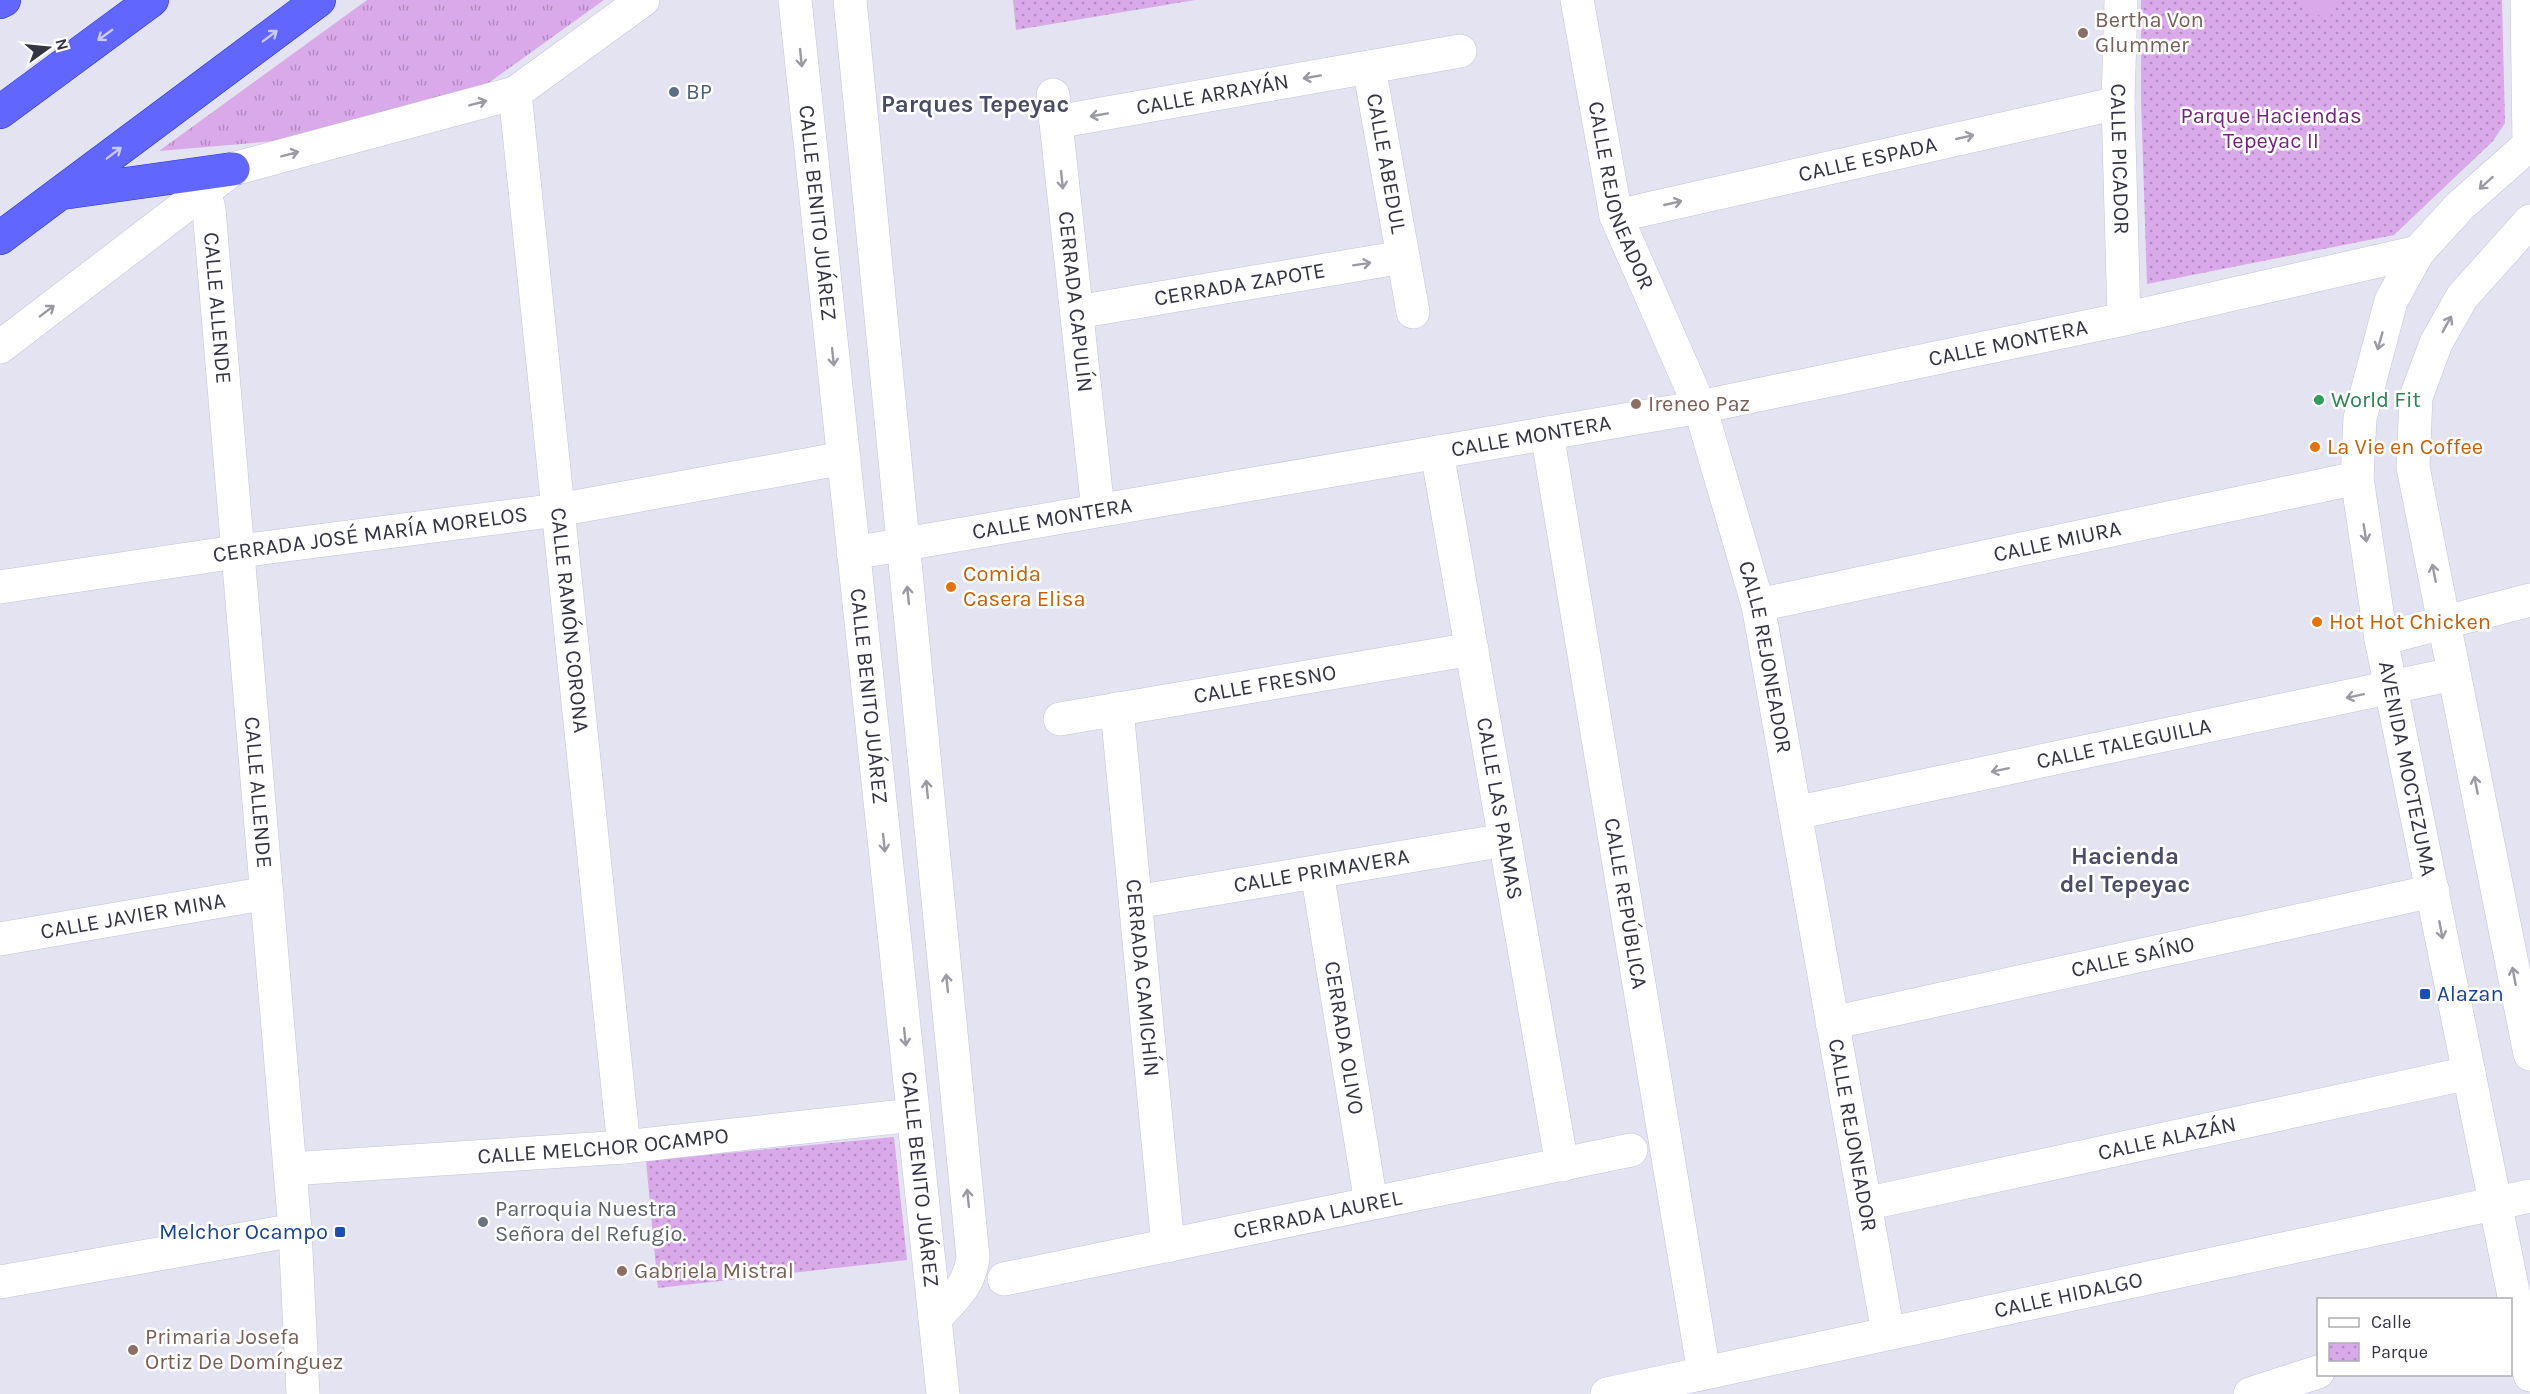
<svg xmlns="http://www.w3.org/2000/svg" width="2530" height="1394" font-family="Karla,sans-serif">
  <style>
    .grass { fill: url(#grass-tufts) }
    .park { fill: url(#park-dots) }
    .pitch { fill: #daa9e9 }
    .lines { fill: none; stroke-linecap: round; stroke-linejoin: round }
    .minor-casing { stroke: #c2c3dc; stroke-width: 34 }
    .highway-casing { stroke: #2a36e5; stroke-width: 34 }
    .minor { stroke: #fff; stroke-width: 33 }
    .highway { stroke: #6166ff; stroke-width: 33 }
    .oneway { stroke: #c8c9ff }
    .oneway2 { stroke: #999aa2 }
    .education-dot { fill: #8d6e63; stroke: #fff; stroke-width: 2 }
    .service-dot { fill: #5c6f8a; stroke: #fff; stroke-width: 2 }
    .leisure-dot { fill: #2e9e5b; stroke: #fff; stroke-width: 2 }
    .food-dot { fill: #e8710a; stroke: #fff; stroke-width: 2 }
    .transit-dot { fill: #1a4fb4; stroke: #fff; stroke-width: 2 }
    .worship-dot { fill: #6b7280; stroke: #fff; stroke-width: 2 }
    .labels { text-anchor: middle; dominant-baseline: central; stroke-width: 5; stroke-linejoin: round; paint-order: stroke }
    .education-label { font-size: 22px; fill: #785e54; stroke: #fff; text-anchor: start }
    .service-label { font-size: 22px; fill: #4e5e75; stroke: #fff; text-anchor: start }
    .street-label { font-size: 22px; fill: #333444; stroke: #fff }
    .park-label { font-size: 22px; fill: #722478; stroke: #fff }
    .leisure-label { font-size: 22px; fill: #27864d; stroke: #fff; text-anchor: start }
    .food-label { font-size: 22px; fill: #c56008; stroke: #fff; text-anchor: start }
    .transit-label { font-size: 22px; fill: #164399; stroke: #fff; text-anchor: start }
    .worship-label { font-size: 22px; fill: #5b616d; stroke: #fff; text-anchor: start }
    .neighbourhood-label { font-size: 24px; font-weight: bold; fill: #4a4d68; stroke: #fff }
  </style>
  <defs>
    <pattern id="grass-tufts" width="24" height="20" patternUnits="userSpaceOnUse" patternTransform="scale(1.5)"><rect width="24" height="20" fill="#daa9e9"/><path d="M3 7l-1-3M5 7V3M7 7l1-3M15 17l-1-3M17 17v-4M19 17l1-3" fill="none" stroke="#b18abe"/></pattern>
    <pattern id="park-dots" width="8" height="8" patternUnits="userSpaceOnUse" patternTransform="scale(1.5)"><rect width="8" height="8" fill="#daa9e9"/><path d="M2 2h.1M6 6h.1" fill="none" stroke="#b18abe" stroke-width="1.8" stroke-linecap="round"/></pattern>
  </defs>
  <rect width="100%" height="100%" fill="#e3e3f2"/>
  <!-- grass -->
  <path class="grass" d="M367,0h237l-117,84 -212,57 -116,10z"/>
  <!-- park -->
  <path class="park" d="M1013,0h182l-179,30z
    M2141,0h361l3,123 -12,18 -99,94 -247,49 -6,-184z
    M894,1137l13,123 -249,28 -12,-127z"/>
  <!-- pitch -->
  <path class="pitch" d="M2297,0h44l-14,21z"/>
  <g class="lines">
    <!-- minor casing -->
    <g class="minor-casing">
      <g id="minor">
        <path id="s1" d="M795,0l148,1394"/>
        <path d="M850,0l123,1257c-3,28 -19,41 -38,61"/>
        <path id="s2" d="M1577,0l39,216 84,191 58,198 130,728"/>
        <path id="s3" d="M2121,0l-3,103 6,216"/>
        <path d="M2527,0l2,145"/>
        <path id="s4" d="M1369,67l44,245"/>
        <path id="s5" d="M515,93l109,1054"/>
        <path id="s6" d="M1053,95l45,415"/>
        <path id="s7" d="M1056,122l404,-71"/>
        <path id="s8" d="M2530,144l-70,62 -42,46 -27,49 -31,117 -3,60 24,161 149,736"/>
        <path id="s9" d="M204,191l5,18 86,1021 8,164"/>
        <path id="s10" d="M1616,216l502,-113"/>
        <path d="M2530,221l-68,76 -26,46 -20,54 -3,70 117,587"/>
        <path id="s11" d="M1077,312l326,-55"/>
        <path d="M0,347l233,-178 282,-76 128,-93"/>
        <path id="s12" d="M1547,433l157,940"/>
        <path id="s13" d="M1437,452l125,713"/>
        <path id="s14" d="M853,553l847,-146 424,-88 294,-67"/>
        <path id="s15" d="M0,587l263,-39 295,-38 286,-52"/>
        <path id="s16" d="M1758,605l599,-127"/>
        <path d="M2381,639l149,-39"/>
        <path id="s17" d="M1117,709l51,537"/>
        <path id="s18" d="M1060,719l412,-70"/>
        <path id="s19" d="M1795,813l658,-139"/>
        <path id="s20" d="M1317,872l54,331"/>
        <path id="s21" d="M1136,902l369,-62"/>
        <path id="s22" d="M0,939l267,-46"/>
        <path id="s23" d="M1832,1023l601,-132"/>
        <path id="s24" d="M290,1169l334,-22 289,-32"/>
        <path id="s25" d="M1865,1204l604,-131"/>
        <path id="s26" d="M1004,1279l627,-129"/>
        <path d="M0,1282l295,-52"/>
        <path id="s27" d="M1607,1394l923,-198"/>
        <path d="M2250,1394l68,-22"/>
      </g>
    </g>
    <!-- highway casing -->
    <g class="highway-casing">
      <path id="highway" d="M0,2l4,-2
        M0,112l152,-112
        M62,193l171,-24
        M0,238l319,-238"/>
    </g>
    <!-- minor -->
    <use href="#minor" class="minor"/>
    <!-- highway -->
    <use href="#highway" class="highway"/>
  </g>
  <!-- one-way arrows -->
  <defs><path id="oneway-shaft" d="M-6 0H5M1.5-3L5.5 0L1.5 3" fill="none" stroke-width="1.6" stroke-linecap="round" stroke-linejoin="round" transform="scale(1.5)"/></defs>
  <g class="oneway">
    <use href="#oneway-shaft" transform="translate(105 35) rotate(144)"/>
    <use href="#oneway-shaft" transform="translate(270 36) rotate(-37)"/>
    <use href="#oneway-shaft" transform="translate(114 153) rotate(-37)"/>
  </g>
  <g class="oneway2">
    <use href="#oneway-shaft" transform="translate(801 58) rotate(84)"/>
    <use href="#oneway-shaft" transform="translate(1312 77) rotate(170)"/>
    <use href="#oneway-shaft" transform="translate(478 103) rotate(-15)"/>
    <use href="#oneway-shaft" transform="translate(1099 115) rotate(170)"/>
    <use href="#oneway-shaft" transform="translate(1965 137) rotate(-13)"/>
    <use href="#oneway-shaft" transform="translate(290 154) rotate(-15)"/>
    <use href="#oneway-shaft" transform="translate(1062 180) rotate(84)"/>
    <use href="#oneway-shaft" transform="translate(2486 183) rotate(138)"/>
    <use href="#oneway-shaft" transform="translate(1673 203) rotate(-13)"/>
    <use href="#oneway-shaft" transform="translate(1362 264) rotate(-9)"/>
    <use href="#oneway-shaft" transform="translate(47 311) rotate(-37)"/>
    <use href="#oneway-shaft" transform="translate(2447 324) rotate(-61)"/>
    <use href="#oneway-shaft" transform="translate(2380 341) rotate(106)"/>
    <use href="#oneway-shaft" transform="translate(833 357) rotate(84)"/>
    <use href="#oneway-shaft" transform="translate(2365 533) rotate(81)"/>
    <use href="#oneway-shaft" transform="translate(2434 573) rotate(-101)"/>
    <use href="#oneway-shaft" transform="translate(908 595) rotate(-96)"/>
    <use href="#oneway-shaft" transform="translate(2355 696) rotate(168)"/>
    <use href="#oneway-shaft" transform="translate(2000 770) rotate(168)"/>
    <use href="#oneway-shaft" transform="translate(2476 785) rotate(-101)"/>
    <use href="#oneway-shaft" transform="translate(927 789) rotate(-96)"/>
    <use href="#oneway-shaft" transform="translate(884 843) rotate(84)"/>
    <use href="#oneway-shaft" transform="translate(2441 930) rotate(79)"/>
    <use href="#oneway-shaft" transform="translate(2514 976) rotate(-101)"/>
    <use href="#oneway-shaft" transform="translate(947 983) rotate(-96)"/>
    <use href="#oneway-shaft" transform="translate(905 1037) rotate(84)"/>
    <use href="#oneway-shaft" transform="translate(968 1198) rotate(-96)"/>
  </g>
  <!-- markers -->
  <g class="education-dot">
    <circle cx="2083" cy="33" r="6"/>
    <circle cx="1636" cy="404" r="6"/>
    <circle cx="622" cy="1271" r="6"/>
    <circle cx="133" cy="1350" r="6"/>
  </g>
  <circle class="service-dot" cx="674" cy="92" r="6"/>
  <circle class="leisure-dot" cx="2319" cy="400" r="6"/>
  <g class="food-dot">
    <circle cx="2315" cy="447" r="6"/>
    <circle cx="951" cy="587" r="6"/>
    <circle cx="2317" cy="622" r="6"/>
  </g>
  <g class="transit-dot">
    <rect x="2419" y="988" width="12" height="12" rx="3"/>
    <rect x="334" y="1226" width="12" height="12" rx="3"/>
  </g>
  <circle class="worship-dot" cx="483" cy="1222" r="6"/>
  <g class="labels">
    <!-- education labels -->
    <g class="education-label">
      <text x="2095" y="20">Bertha Von<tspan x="2095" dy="25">Glummer</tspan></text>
      <text x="1648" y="404">Ireneo Paz</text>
      <text x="634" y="1271">Gabriela Mistral</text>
      <text x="145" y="1337">Primaria Josefa<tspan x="145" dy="25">Ortiz De Domínguez</tspan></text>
    </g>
    <!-- service labels -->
    <g class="service-label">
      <text x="686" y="92">BP</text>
    </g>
    <!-- street labels -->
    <g class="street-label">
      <text stroke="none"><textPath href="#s7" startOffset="159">CALLE ARRAYÁN</textPath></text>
      <text stroke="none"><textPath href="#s10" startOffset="258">CALLE ESPADA</textPath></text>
      <text stroke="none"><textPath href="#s3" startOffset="159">CALLE PICADOR</textPath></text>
      <text stroke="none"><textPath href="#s4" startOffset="98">CALLE ABEDUL</textPath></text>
      <text stroke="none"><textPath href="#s2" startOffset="201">CALLE REJONEADOR</textPath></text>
      <text stroke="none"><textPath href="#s1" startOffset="214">CALLE BENITO JUÁREZ</textPath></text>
      <text stroke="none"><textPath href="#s11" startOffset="165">CERRADA ZAPOTE</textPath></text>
      <text stroke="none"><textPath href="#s6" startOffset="208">CERRADA CAPULÍN</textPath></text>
      <text stroke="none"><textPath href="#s9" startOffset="118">CALLE ALLENDE</textPath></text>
      <text stroke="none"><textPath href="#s14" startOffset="1174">CALLE MONTERA</textPath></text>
      <text stroke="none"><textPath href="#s14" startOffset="688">CALLE MONTERA</textPath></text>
      <text stroke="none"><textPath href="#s14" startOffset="202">CALLE MONTERA</textPath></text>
      <text stroke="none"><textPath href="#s15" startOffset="374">CERRADA JOSÉ MARÍA MORELOS</textPath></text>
      <text stroke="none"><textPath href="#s16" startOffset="306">CALLE MIURA</textPath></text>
      <text stroke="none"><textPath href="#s5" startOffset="530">CALLE RAMÓN CORONA</textPath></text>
      <text stroke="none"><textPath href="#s2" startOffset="687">CALLE REJONEADOR</textPath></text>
      <text stroke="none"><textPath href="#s18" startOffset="208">CALLE FRESNO</textPath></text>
      <text stroke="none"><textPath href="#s1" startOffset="700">CALLE BENITO JUÁREZ</textPath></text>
      <text stroke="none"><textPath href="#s19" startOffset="336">CALLE TALEGUILLA</textPath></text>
      <text stroke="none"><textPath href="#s8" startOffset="688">AVENIDA MOCTEZUMA</textPath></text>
      <text stroke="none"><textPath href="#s9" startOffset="604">CALLE ALLENDE</textPath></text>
      <text stroke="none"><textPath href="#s13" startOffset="362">CALLE LAS PALMAS</textPath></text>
      <text stroke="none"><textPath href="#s21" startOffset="188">CALLE PRIMAVERA</textPath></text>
      <text stroke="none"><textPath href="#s12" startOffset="477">CALLE REPÚBLICA</textPath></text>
      <text stroke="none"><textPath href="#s22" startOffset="135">CALLE JAVIER MINA</textPath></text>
      <text stroke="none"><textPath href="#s23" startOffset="308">CALLE SAÍNO</textPath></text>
      <text stroke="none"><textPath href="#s17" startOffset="270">CERRADA CAMICHÍN</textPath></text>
      <text stroke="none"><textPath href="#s20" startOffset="168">CERRADA OLIVO</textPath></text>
      <text stroke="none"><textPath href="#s2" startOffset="1173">CALLE REJONEADOR</textPath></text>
      <text stroke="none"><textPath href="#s25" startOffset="309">CALLE ALAZÁN</textPath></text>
      <text stroke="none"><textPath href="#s24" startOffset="314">CALLE MELCHOR OCAMPO</textPath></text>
      <text stroke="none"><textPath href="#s1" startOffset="1186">CALLE BENITO JUÁREZ</textPath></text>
      <text stroke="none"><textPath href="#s26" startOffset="320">CERRADA LAUREL</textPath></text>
      <text stroke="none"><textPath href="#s27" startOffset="472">CALLE HIDALGO</textPath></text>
    </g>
    <!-- park labels -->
    <g class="park-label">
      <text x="2271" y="116">Parque Haciendas<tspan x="2271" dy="25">Tepeyac II</tspan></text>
    </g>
    <!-- leisure labels -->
    <g class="leisure-label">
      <text x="2331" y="400">World Fit</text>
    </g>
    <!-- food labels -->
    <g class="food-label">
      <text x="2327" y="447">La Vie en Coffee</text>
      <text x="963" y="574">Comida<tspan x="963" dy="25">Casera Elisa</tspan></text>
      <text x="2329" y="622">Hot Hot Chicken</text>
    </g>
    <!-- transit labels -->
    <g class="transit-label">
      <text x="2437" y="994">Alazan</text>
      <text x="328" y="1232" text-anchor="end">Melchor Ocampo</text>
    </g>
    <!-- worship labels -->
    <g class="worship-label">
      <text x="495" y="1209">Parroquia Nuestra<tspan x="495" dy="25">Señora del Refugio.</tspan></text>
    </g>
    <!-- neighbourhood labels -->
    <g class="neighbourhood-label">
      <text x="975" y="104">Parques Tepeyac</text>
      <text x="2125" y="856">Hacienda<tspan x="2125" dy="28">del Tepeyac</tspan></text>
    </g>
  </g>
  <!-- legend -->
  <rect x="2317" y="1298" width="195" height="78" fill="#ffffff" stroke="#adaeb4" stroke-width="1.5"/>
  <rect x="2329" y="1318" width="30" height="9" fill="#ffffff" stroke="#adaeb4" stroke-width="1.5"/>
  <text x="2371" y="1328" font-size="18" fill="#333444">Calle</text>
  <rect x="2329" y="1343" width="30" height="18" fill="url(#park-dots)" stroke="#adaeb4" stroke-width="1.5"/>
  <text x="2371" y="1358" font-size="18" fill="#333444">Parque</text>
  <!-- north arrow -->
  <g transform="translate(48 48) rotate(75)" stroke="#ffffff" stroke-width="4.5" paint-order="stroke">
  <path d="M0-4.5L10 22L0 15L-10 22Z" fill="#333444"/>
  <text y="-9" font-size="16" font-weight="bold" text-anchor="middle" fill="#333444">N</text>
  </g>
</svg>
